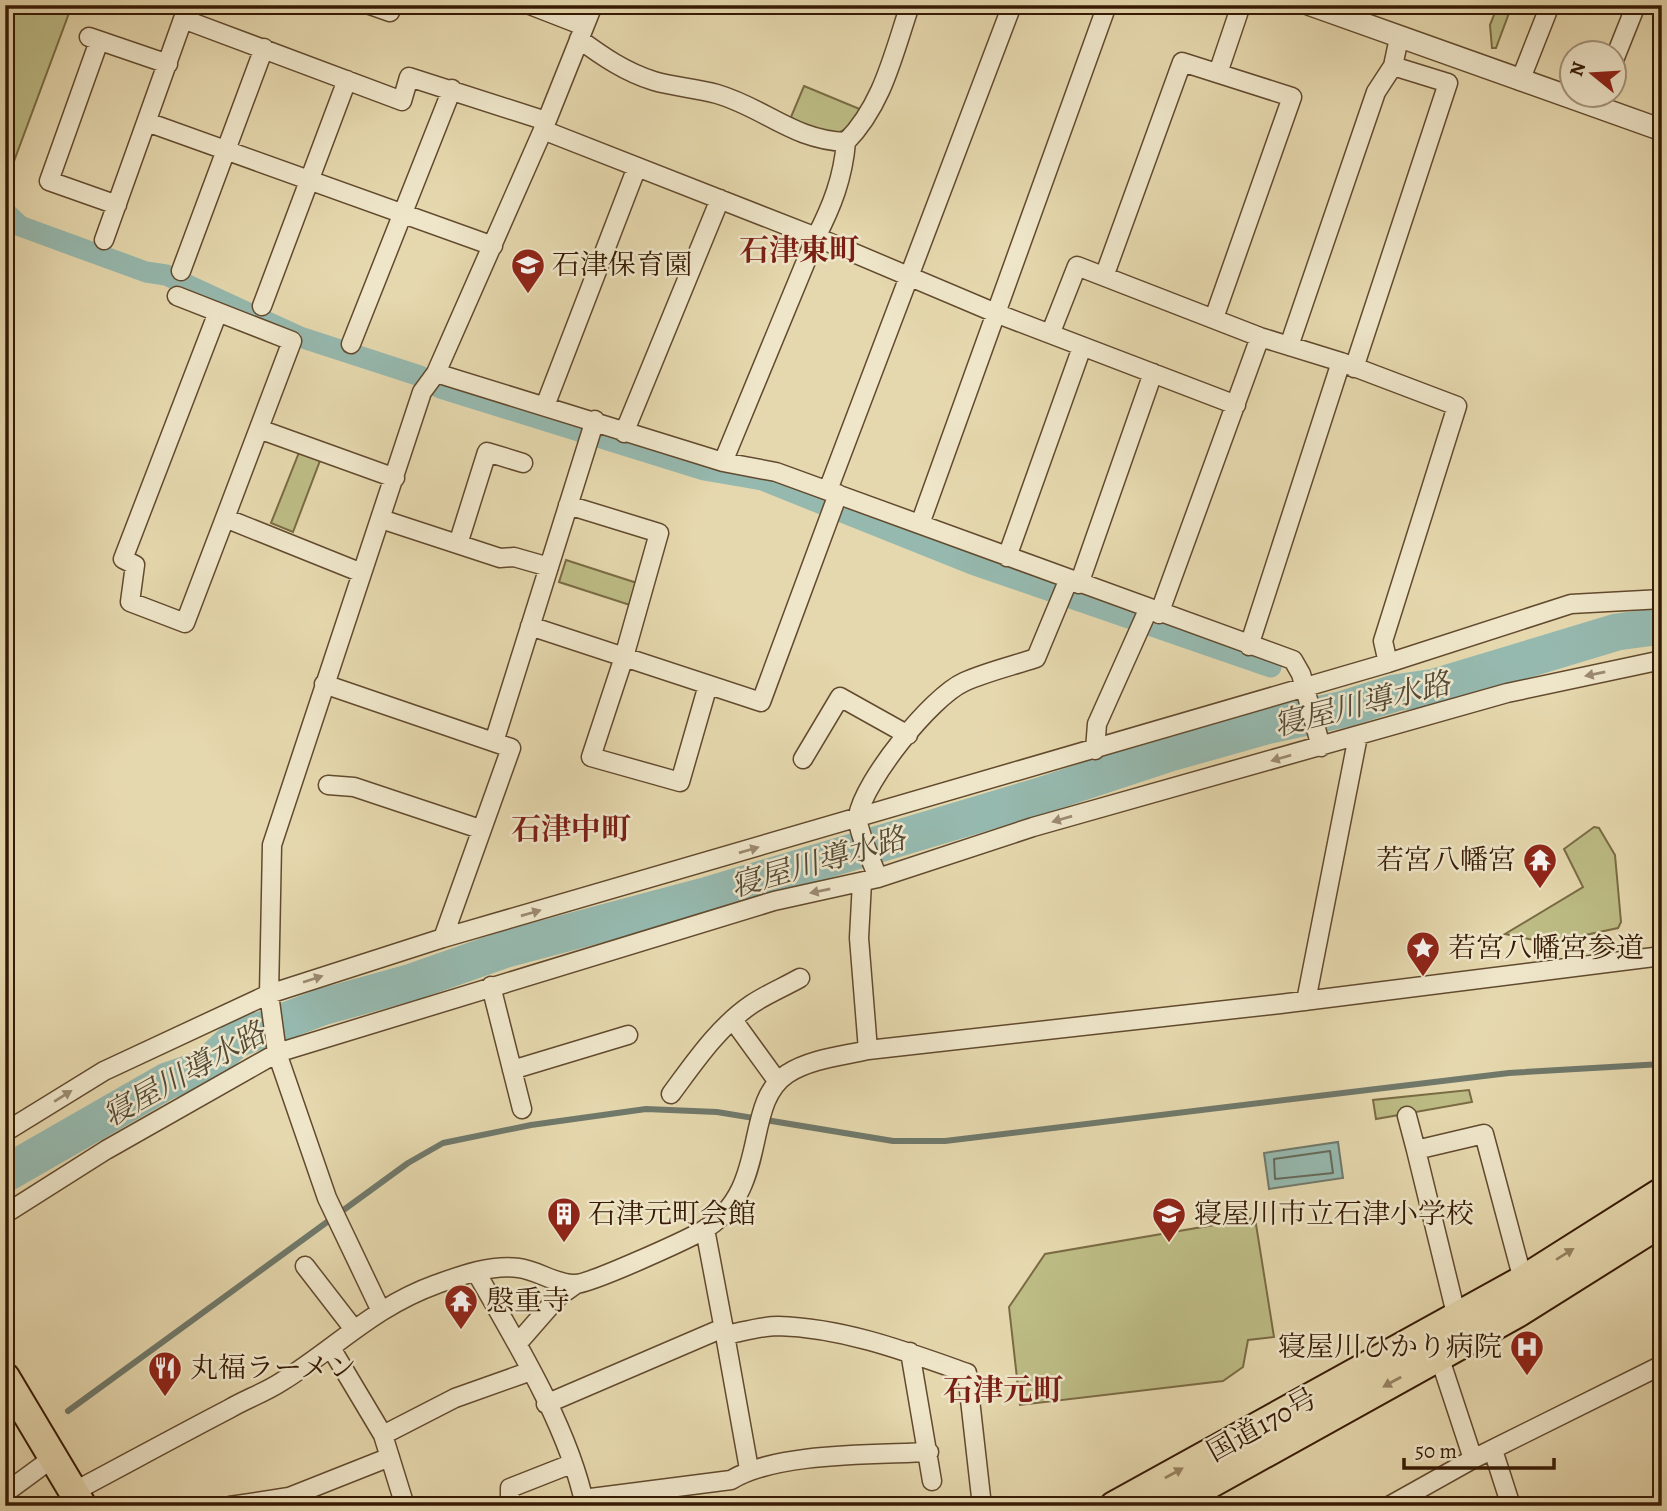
<svg xmlns="http://www.w3.org/2000/svg" width="1667" height="1511" font-family="Alegreya,'Noto Serif JP',serif">
  <style>
    .green { fill: #bdbc85; stroke: #7a6b44; stroke-width: 2 }
    .water { fill: #96b9af; stroke: #70796b; stroke-width: 2 }
    .lines { fill: none; stroke-linecap: round; stroke-linejoin: round }
    .shore { stroke: #666a5a; stroke-width: 2 }
    .stream { stroke: #70796b; stroke-width: 6 }
    .canal { stroke: #96b9af; stroke-width: 21 }
    .river { stroke: #96b9af; stroke-width: 37 }
    .minor-casing { stroke: #624a2e; stroke-width: 21 }
    .tertiary-casing { stroke: #624a2e; stroke-width: 24 }
    .trunk-casing { stroke: #361a04; stroke-width: 32 }
    .minor { stroke: #efe6ca; stroke-width: 18 }
    .tertiary { stroke: #efe6ca; stroke-width: 21 }
    .trunk { stroke: #e6d8ae; stroke-width: 28 }
    .oneway { fill: #9c8a71 }
    .oneway2 { fill: #978262 }
    .labels { text-anchor: middle; dominant-baseline: central; stroke-width: 5; stroke-linejoin: round; paint-order: stroke }
    .poi-label { font-size: 28px; fill: #361a04; stroke: #efe6ca; text-anchor: start }
    .street-label { font-size: 28px; fill: #361a04; stroke: #efe6ca }
    .neighbourhood-label { font-size: 30px; font-weight: bold; fill: #7a1f14; stroke: #efe6ca }
    .water-label { font-size: 30px; font-style: italic; fill: #534a37; stroke: #efe6ca }
  </style>
  <rect width="100%" height="100%" fill="#e6d8ae"/>
  <filter id="stains"><feTurbulence type="fractalNoise" baseFrequency=".00286" numOctaves="4"/><feColorMatrix values="0 0 0 0 .2 0 0 0 0 .09 0 0 0 0 .02 0 0 0 .5 -.17"/></filter>
  <radialGradient id="worn" r=".72"><stop offset=".6" stop-color="#630" stop-opacity="0"/><stop offset="1" stop-color="#630" stop-opacity=".3"/></radialGradient>
  <!-- green -->
  <path class="green" d="M5,5h67l-65,175h-2z
    M1498,5h14l-16,43h-4l-2,-23z
    M804,86l58,24c-23,35 -40,28 -71,7z
    M300,450l21,8 -28,74 -22,-9z
    M566,560l74,24 -7,22 -74,-24z
    M1594,827l5,1 16,27 6,67 -3,6 -70,15 -43,-9 78,-47 -19,-38z
    M1469,1090l3,12 -96,17 -3,-19z
    M1255,1218l19,119 -26,3 -5,27 -20,14 -203,24 -11,-98 36,-53z"/>
  <!-- water -->
  <path class="water" d="M1338,1142l5,36 -74,11 -5,-36z"/>
  <g class="lines">
    <!-- shore -->
    <path class="shore" d="M1330,1151l3,22 -58,6 -1,-20z"/>
    <!-- stream -->
    <path class="stream" d="M68,1411l340,-248 35,-20 88,-18 115,-16 71,3 176,29h52l564,-68 153,-9"/>
    <!-- canal -->
    <path class="canal" d="M5,212l15,14 126,46 20,3 134,62 120,39 20,12 264,82 58,10 210,84 299,103"/>
    <!-- river -->
    <path class="river" d="M5,1174l162,-93 38,-13 30,-28 87,-33 90,-25 94,-33 199,-53 335,-100 130,-43 96,-27 78,-17 51,-16 40,-6 182,-55 45,-6"/>
    <!-- minor casing -->
    <g class="minor-casing">
      <path id="minor" d="M370,5l20,7
        M530,5l54,21
        M89,37l79,27
        M579,39c23,17 46,33 75,42 20,6 42,7 63,13 48,14 76,46 129,48
        M99,41l-50,140 68,24
        M1614,60l22,-55
        M1218,73l23,-68
        M1520,81l30,-76
        M147,122l346,124
        M543,130l273,107 182,77 238,91
        M104,240l79,-221 219,82 7,-24 137,44
        M181,271l83,-223
        M1105,274l77,-212 110,35 -78,221
        M177,296l115,45 -67,177 137,55
        M262,306l85,-226
        M218,312l-95,247 12,6 -5,37 55,21 40,-105
        M1051,332l26,-66 183,71 81,25 116,44 -74,235 5,22
        M351,344l101,-255
        M1289,346l87,-254 17,-26 6,-28
        M1354,368l94,-285 -55,-17
        M436,373l287,89 53,10 517,188 8,14 20,73
        M545,406l92,-239
        M259,429l136,49
        M624,433l96,-234
        M723,462l93,-225c16,-31 27,-59 30,-95 37,-38 47,-87 64,-137
        M828,490l184,-485
        M568,505l91,28 -35,124 -33,100 89,25 28,-97
        M381,519l119,39 14,-1 35,10
        M920,524l187,-519
        M458,544l29,-92 36,11
        M1007,557l75,-210
        M1079,584l74,-211
        M1159,614l101,-277
        M530,626l231,76 77,-208
        M1249,646l92,-284
        M324,684l187,64 -68,190
        M494,742l101,-322
        M1095,750l2,-26 51,-114
        M803,759l37,-62 68,38
        M328,785l26,2 126,42
        M878,878c-5,-14 -22,-50 -20,-62 6,-35 73,-119 106,-134 22,-10 48,-16 72,-24l32,-77
        M491,986l31,123
        M1306,1001l52,-265
        M733,1020l45,62
        M868,1050l412,-46 382,-48
        M512,1070l116,-35
        M671,1094c23,-31 47,-67 81,-90 15,-10 32,-17 48,-26
        M1407,1116l9,34
        M5,1132l99,-61 165,-77 174,-56 945,-275 183,-59 91,-5
        M5,1214l101,-64 171,-97 497,-152 104,-23 155,-51 474,-134 155,-33
        M705,1229l20,106c17,-3 36,-9 53,-9 66,2 127,25 189,47l15,133
        M305,1266l48,62
        M476,1272c39,68 93,156 109,234
        M380,1309l-53,-111 -50,-145 -8,-59 3,-149 150,-453 14,-19 107,-243 50,-125
        M1457,1318l-41,-168 68,-16 39,146
        M725,1335l24,134
        M517,1344l41,-47 17,-12
        M331,1348l52,87 22,71
        M910,1352l22,129
        M1439,1356l34,103
        M546,1404l177,-76
        M383,1435l72,-37 76,-27
        M1493,1450l18,56
        M75,1491c51,-27 102,-55 154,-82 17,-10 35,-16 52,-27 55,-34 92,-75 156,-98 25,-9 55,-20 82,-16 18,2 38,17 56,16 15,0 109,-43 127,-53 70,-41 39,-126 85,-157 23,-15 55,-18 81,-24l-9,-112 3,-56
        M5,1493l49,-36
        M583,1499l148,-19c46,-28 144,-25 198,-28
        M230,1506l59,-9 101,-40
        M510,1506v-18l61,-24
        M1389,1506l84,-47 189,-94"/>
    </g>
    <!-- tertiary casing -->
    <g class="tertiary-casing">
      <path id="tertiary" d="M1311,5l351,125"/>
    </g>
    <!-- trunk casing -->
    <g class="trunk-casing">
      <path id="trunk" d="M5,1377l77,129
        M1114,1506l409,-226 139,-88
        M1170,1506l349,-194 143,-90"/>
    </g>
    <!-- minor -->
    <use href="#minor" class="minor"/>
    <!-- tertiary -->
    <use href="#tertiary" class="tertiary"/>
    <!-- trunk -->
    <use href="#trunk" class="trunk"/>
  </g>
  <!-- one-way arrows -->
  <defs><path id="oneway-solid" d="M-6-.8H1V-3.2L6.5 0L1 3.2V.8H-6Z" transform="scale(1.75)"/></defs>
  <g class="oneway">
    <use href="#oneway-solid" transform="translate(1595 674) rotate(168)"/>
    <use href="#oneway-solid" transform="translate(1281 758) rotate(164)"/>
    <use href="#oneway-solid" transform="translate(1062 819) rotate(164)"/>
    <use href="#oneway-solid" transform="translate(749 850) rotate(-16)"/>
    <use href="#oneway-solid" transform="translate(820 891) rotate(168)"/>
    <use href="#oneway-solid" transform="translate(531 913) rotate(-16)"/>
    <use href="#oneway-solid" transform="translate(313 979) rotate(-18)"/>
    <use href="#oneway-solid" transform="translate(63 1096) rotate(-32)"/>
  </g>
  <g class="oneway2">
    <use href="#oneway-solid" transform="translate(1565 1254) rotate(-32)"/>
    <use href="#oneway-solid" transform="translate(1392 1382) rotate(151)"/>
    <use href="#oneway-solid" transform="translate(1174 1473) rotate(-29)"/>
  </g>
  <!-- icons -->
  <defs>
    <g id="school-pin" transform="scale(1.75)"><path d="M0 17L-7.5 6A9.5 9.5 0 1 1 7.5 6Z" fill="#8f2418" stroke="#efe6ca"/><path d="M0-5L7-2L0 1L-7-2ZM-4 1L0 2.5L4 1V4Q0 6-4 4Z" fill="#fff"/></g>
    <g id="temple-pin" transform="scale(1.75)"><path d="M0 17L-7.5 6A9.5 9.5 0 1 1 7.5 6Z" fill="#8f2418" stroke="#efe6ca"/><path d="M0-6L5-2H3V0L6.5 2.5H4V6H1.5V3h-3V6H-4V2.5H-6.5L-3 0V-2H-5Z" fill="#fff"/></g>
    <g id="sight-pin" transform="scale(1.75)"><path d="M0 17L-7.5 6A9.5 9.5 0 1 1 7.5 6Z" fill="#8f2418" stroke="#efe6ca"/><path d="M0-6L1.8-2.2L6-1.7L2.9 1.2L3.7 5.4L0 3.3L-3.7 5.4L-2.9 1.2L-6-1.7L-1.8-2.2Z" fill="#fff"/></g>
    <g id="building-pin" transform="scale(1.75)"><path d="M0 17L-7.5 6A9.5 9.5 0 1 1 7.5 6Z" fill="#8f2418" stroke="#efe6ca"/><path d="M-4-6H4V6H1V3H-1V6H-4ZM-2.5-4.3h1.7v1.8h-1.7ZM.8-4.3h1.7v1.8H.8ZM-2.5-1h1.7V.8h-1.7ZM.8-1h1.7V.8H.8Z" fill="#fff"/></g>
    <g id="hospital-pin" transform="scale(1.75)"><path d="M0 17L-7.5 6A9.5 9.5 0 1 1 7.5 6Z" fill="#8f2418" stroke="#efe6ca"/><path d="M-5-5h3v3.5h4V-5h3V5h-3V1.5h-4V5h-3Z" fill="#fff"/></g>
    <g id="restaurant-pin" transform="scale(1.75)"><path d="M0 17L-7.5 6A9.5 9.5 0 1 1 7.5 6Z" fill="#8f2418" stroke="#efe6ca"/><path d="M-5-6h1v4h1v-4h1v4h1v-4h1v5L-1.5 .5V6h-2V.5L-5-1ZM5-6V6H3V1.5H1.5Q1.5-4 5-6Z" fill="#fff"/></g>
  </defs>
  <g fill-rule="evenodd">
    <use href="#school-pin" x="528" y="265"/>
    <use href="#temple-pin" x="1540" y="860"/>
    <use href="#sight-pin" x="1423" y="948"/>
    <use href="#building-pin" x="564" y="1214"/>
    <use href="#school-pin" x="1169" y="1214"/>
    <use href="#temple-pin" x="461" y="1301"/>
    <use href="#hospital-pin" x="1527" y="1347"/>
    <use href="#restaurant-pin" x="165" y="1368"/>
  </g>
  <g class="labels">
    <!-- poi labels -->
    <g class="poi-label">
      <text x="552" y="265">石津保育園</text>
      <text x="1516" y="860" text-anchor="end">若宮八幡宮</text>
      <text x="1448" y="948">若宮八幡宮参道</text>
      <text x="588" y="1214">石津元町会館</text>
      <text x="1194" y="1214">寝屋川市立石津小学校</text>
      <text x="486" y="1301">慇重寺</text>
      <text x="1502" y="1347" text-anchor="end">寝屋川ひかり病院</text>
      <text x="190" y="1368">丸福ラーメン</text>
    </g>
    <!-- street labels -->
    <g class="street-label">
      <text transform="translate(1262 1425) rotate(-29)">国道170号</text>
    </g>
    <!-- neighbourhood labels -->
    <g class="neighbourhood-label">
      <text x="799" y="250">石津東町</text>
      <text x="571" y="829">石津中町</text>
      <text x="1003" y="1390">石津元町</text>
    </g>
    <!-- water labels -->
    <g class="water-label">
      <text transform="translate(1362 704) rotate(-14)">寝屋川導水路</text>
      <text transform="translate(818 862) rotate(-16)">寝屋川導水路</text>
      <text transform="translate(184 1074) rotate(-29)">寝屋川導水路</text>
    </g>
  </g>
  <!-- margin -->
  <rect width="1667" height="1511" fill="none" stroke="#e6d8ae" stroke-width="28"/>
  <rect x="7" y="7" width="1653" height="1497" fill="none" stroke="#361a04" stroke-width="3.5"/>
  <rect x="14" y="14" width="1639" height="1483" fill="none" stroke="#361a04" stroke-width="2"/>
  <!-- north arrow -->
  <g transform="translate(1593 74) rotate(288)"><circle r="33" fill="#efe6ca" stroke="#a5947b" stroke-width="2"/>
  <path d="M0-5L12 26L0 18L-12 26Z" fill="#8f2418"/>
  <text y="-10" font-size="19" font-weight="bold" text-anchor="middle" fill="#361a04">N</text>
  </g>
  <!-- scale -->
  <path d="M1404 1458v10h150v-10" fill="none" stroke="#361a04" stroke-width="3.5"/>
  <text x="1415" y="1458" font-size="21" fill="#361a04" stroke="#efe6ca" stroke-width="5" paint-order="stroke">50 m</text>
  <rect width="100%" height="100%" filter="url(#stains)"/>
  <rect width="100%" height="100%" fill="url(#worn)"/>
</svg>
